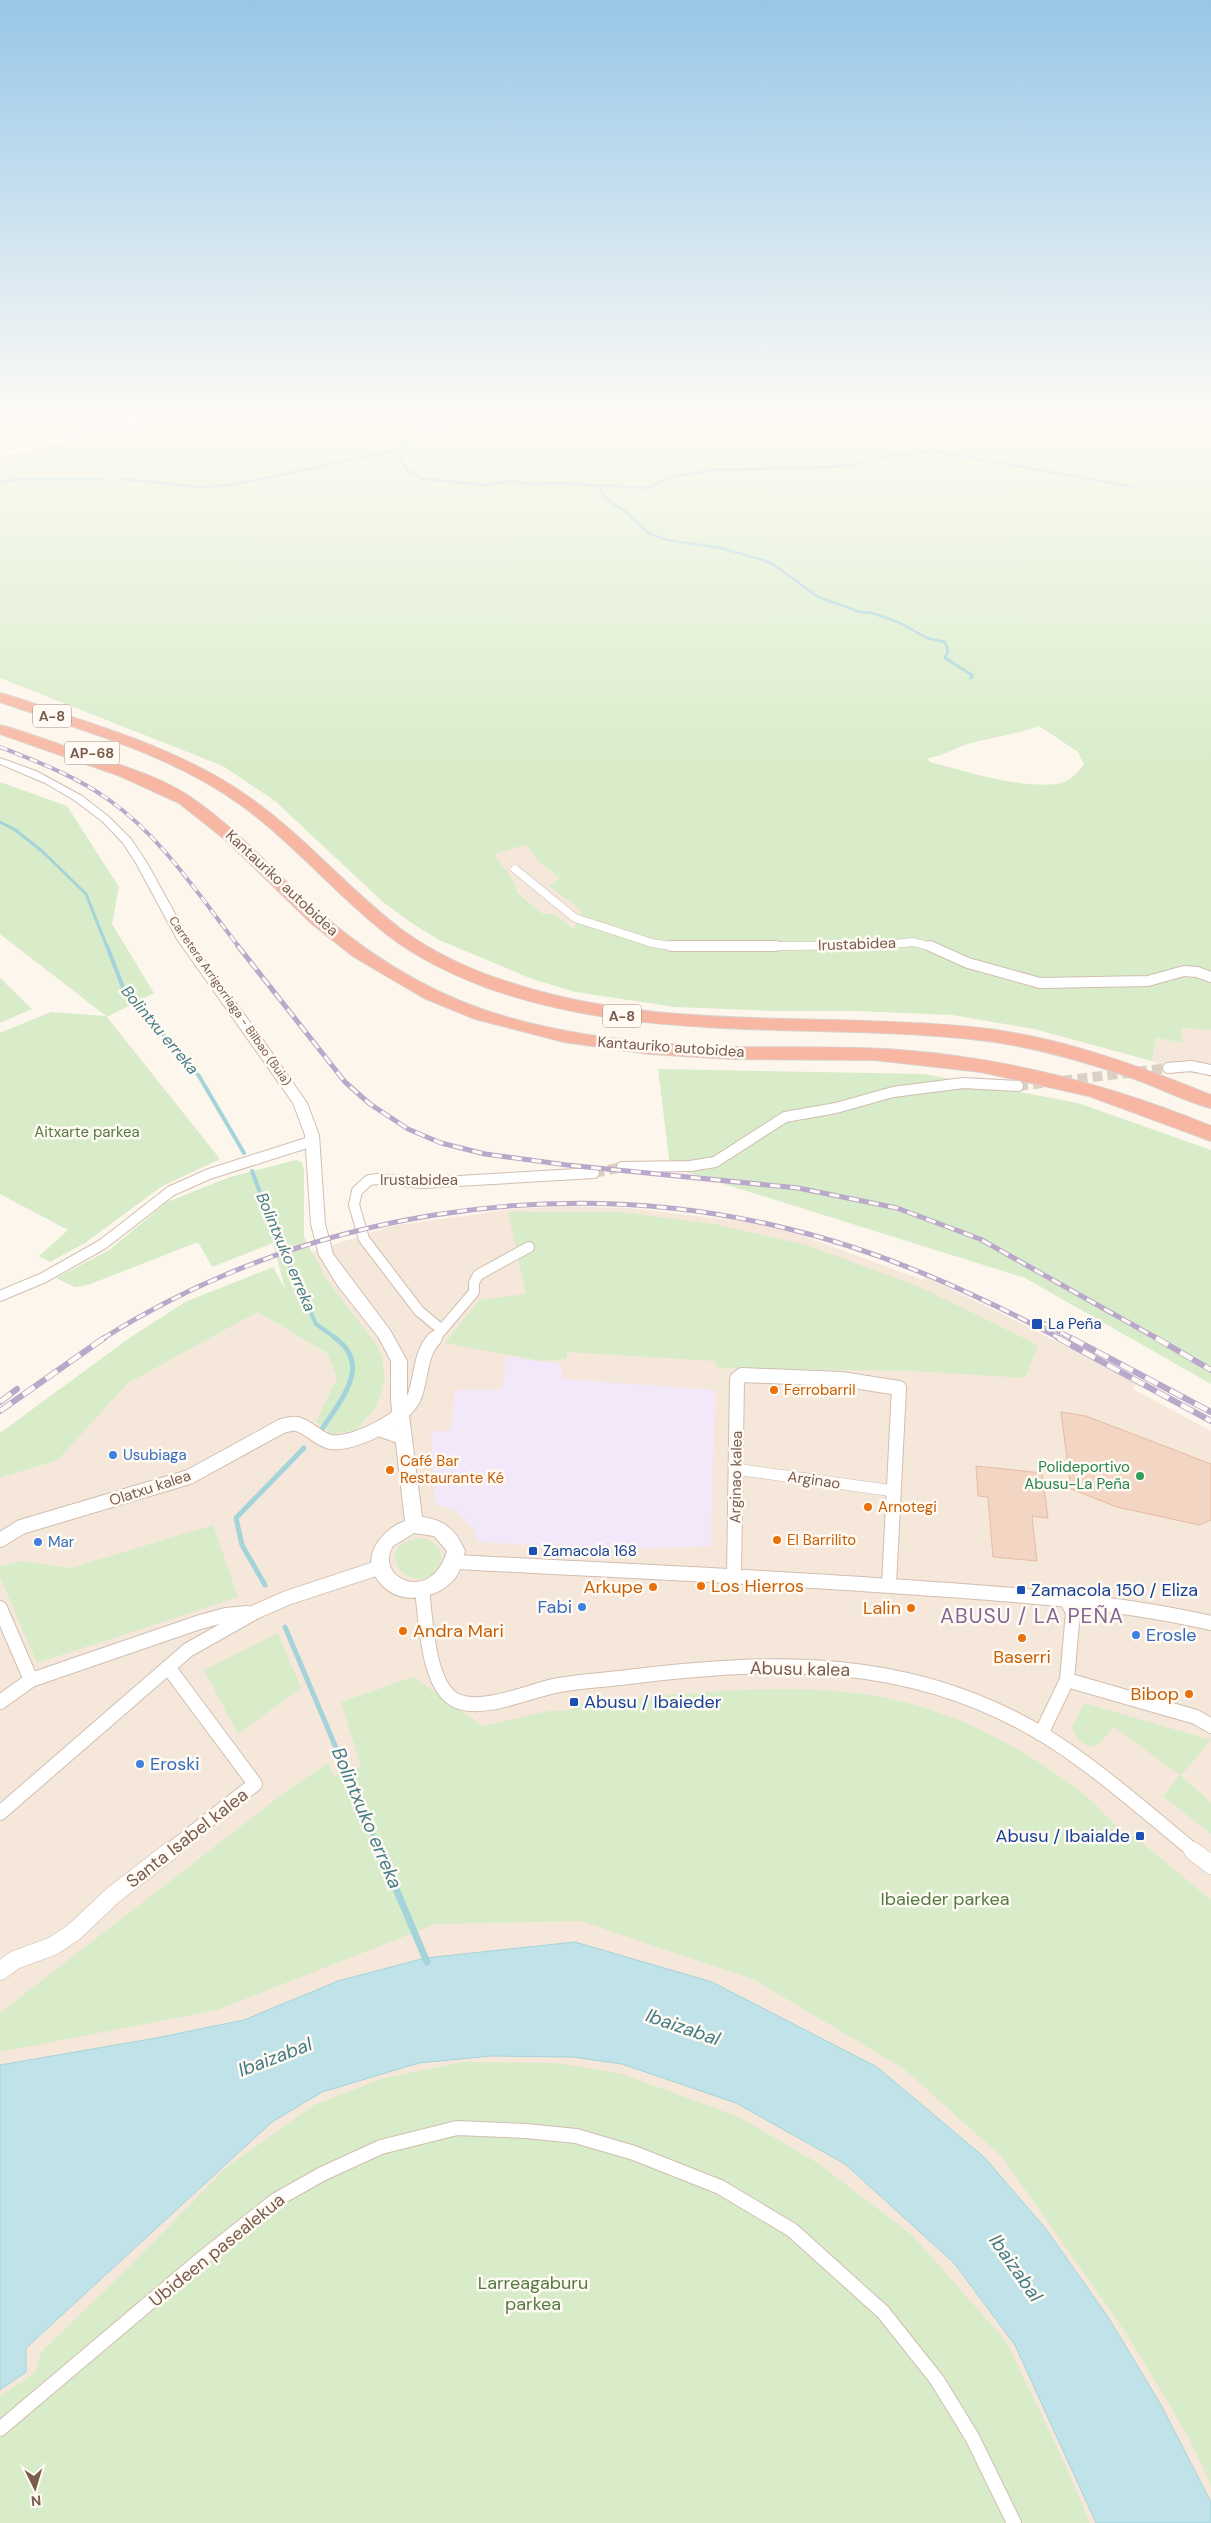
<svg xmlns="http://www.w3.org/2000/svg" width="1211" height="2523" font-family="'DM Sans',sans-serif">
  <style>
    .residential { fill: #f5e8da }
    .education { fill: #f3e8fa }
    .green { fill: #d8ecc9; fill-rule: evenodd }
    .water { fill: #bfe3e8; stroke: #a5d3da }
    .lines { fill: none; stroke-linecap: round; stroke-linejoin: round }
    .stream-far4 { stroke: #a5d3da; stroke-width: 2.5 }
    .stream-far3 { stroke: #a5d3da; stroke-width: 3 }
    .stream-far2 { stroke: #a5d3da; stroke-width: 4 }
    .stream-far1 { stroke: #a5d3da; stroke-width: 5 }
    .stream { stroke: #a5d3da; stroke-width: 7 }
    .building { fill: #f3d5c3; stroke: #e6bba3 }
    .minor-tunnel { stroke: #dcd0c4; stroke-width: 10; stroke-dasharray: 10 5; stroke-linecap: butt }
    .motorway-tunnel { stroke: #dcd0c4; stroke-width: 11; stroke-dasharray: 11 5.5; stroke-linecap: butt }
    .pedestrian-far1-casing { stroke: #d1beb0; stroke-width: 12 }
    .pedestrian-casing { stroke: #d1beb0; stroke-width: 16 }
    .minor-far4-casing { stroke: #d1beb0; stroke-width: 8 }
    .minor-far3-casing { stroke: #d1beb0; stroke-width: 9 }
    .minor-far2-casing { stroke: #d1beb0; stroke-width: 12 }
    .minor-far1-casing { stroke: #d1beb0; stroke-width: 16 }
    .minor-casing { stroke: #d1beb0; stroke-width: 19 }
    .tertiary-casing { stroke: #d1beb0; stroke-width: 2 }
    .motorway-casing { stroke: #dad1cd; stroke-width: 2 }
    .pedestrian-far1 { stroke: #fff; stroke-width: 11 }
    .pedestrian { stroke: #fff; stroke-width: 14 }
    .minor-far4 { stroke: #fff; stroke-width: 6 }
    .minor-far3 { stroke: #fff; stroke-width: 8 }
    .minor-far2 { stroke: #fff; stroke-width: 10 }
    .minor-far1 { stroke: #fff; stroke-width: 14 }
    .minor { stroke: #fff; stroke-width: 18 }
    .tertiary { fill: #fff; fill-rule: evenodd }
    .motorway { fill: #f7b7a3; fill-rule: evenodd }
    .rail-far2-casing { stroke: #b9a8c9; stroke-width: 4 }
    .rail-far1-casing { stroke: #b9a8c9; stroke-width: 5 }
    .rail-casing { stroke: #b9a8c9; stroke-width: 6 }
    .rail-far2 { stroke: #fffaf3; stroke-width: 2.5; stroke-dasharray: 8; stroke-linecap: butt }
    .rail-far1 { stroke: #fffaf3; stroke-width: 3; stroke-dasharray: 10; stroke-linecap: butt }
    .rail { stroke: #fffaf3; stroke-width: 4.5; stroke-dasharray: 14; stroke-linecap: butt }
    .transit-dot { fill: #1a4fb4; stroke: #fffaf3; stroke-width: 2 }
    .food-dot { fill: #e8710a; stroke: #fffaf3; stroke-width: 2 }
    .shop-dot { fill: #3f7fe0; stroke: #fffaf3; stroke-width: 2 }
    .leisure-dot { fill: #2e9e5b; stroke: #fffaf3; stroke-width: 2 }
    .labels { text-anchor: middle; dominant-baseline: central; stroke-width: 5; stroke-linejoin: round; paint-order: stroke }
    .far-street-label { font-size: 12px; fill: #7a5c4d; stroke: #fffaf3 }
    .shield { fill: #fffaf3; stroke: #a28b7f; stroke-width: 1 }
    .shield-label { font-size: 14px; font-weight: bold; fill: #7a5c4d }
    .street-label { font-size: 15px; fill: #7a5c4d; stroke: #fffaf3 }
    .park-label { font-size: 15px; fill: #537a41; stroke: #fffaf3 }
    .transit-label { font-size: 15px; fill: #164399; stroke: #fffaf3; text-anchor: start }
    .food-label { font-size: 15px; fill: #c56008; stroke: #fffaf3; text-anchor: start }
    .shop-label { font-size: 15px; fill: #366cbe; stroke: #fffaf3; text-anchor: start }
    .leisure-label { font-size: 15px; fill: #27864d; stroke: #fffaf3; text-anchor: end }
    .water-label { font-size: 16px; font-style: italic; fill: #437c86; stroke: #fffaf3 }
    .near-food-label { font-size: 18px; fill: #c56008; stroke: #fffaf3; text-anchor: end }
    .near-transit-label { font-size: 18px; fill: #164399; stroke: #fffaf3; text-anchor: start }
    .near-shop-label { font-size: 18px; fill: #366cbe; stroke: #fffaf3; text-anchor: start }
    .near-street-label { font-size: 18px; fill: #7a5c4d; stroke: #fffaf3 }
    .near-park-label { font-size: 18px; fill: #537a41; stroke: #fffaf3 }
    .near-water-label { font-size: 19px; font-style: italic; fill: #437c86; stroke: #fffaf3 }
    .near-quarter-label { font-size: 21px; letter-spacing: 1px; fill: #846695; stroke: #fffaf3 }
  </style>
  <rect width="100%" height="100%" fill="#fdf6ec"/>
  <!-- residential -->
  <path class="residential" d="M526,845l14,18 20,15 -11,8 34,25 -9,18 -21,-15h-10l-26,-23 -2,-8 -22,-29z
    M1181,1028l30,2v47l-10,-3 -28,-3 -21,-10 4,-23 27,5z
    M568,1206l61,2 118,14 51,12 125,46 2,-3 90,43 122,64 -4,5 78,42v1092h-1211v-1045l58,-18 70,-77 130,-71 71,43 8,23 -20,44 39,8 20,-22 9,-27 -10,-39 -48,-62 -16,-28 80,-26 123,-17z"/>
  <!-- education -->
  <path class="education" d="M506,1356l55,8 2,15 152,11 -4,156 -99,4 -134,-8 -5,-14 -17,-17 -21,-7 -4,-72 20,-2 4,-40h47z"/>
  <!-- green -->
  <path class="green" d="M0,419h1211v611l-30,-2 2,15 -27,-5 -4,23 -118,-32 -82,-14 -97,-4h-81l-99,-4 -100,-15 -43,-13 -93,-39 -26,-16 -30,-22 -108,-101 -52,-35 -223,-88v-224l38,-11 -38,-7v-2l28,4 19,-1 20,6 8,-5v-5l-15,-3 -14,4 -11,-14 -24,2 -11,4zM1039,726l39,26 6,12c-6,9 -15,18 -27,20 -40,4 -89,-12 -127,-22l-3,-4c17,-2 29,-11 44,-15 23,-6 45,-9 68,-17zM526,845l14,18 20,15 -11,8 33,25 -8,18 -21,-15h-10l-26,-22 -2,-9 -21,-29z
    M0,782l67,24 52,81 -7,37 42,69 -47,24 113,142 -59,28 -76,56 -35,19 -11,-6 29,-26 -68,-36v-161l51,-21 55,4 -106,-82z
    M0,978l32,31 -32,14z
    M658,1069l266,5 154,29 133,47v234l-186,-106 -355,-111z
    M296,1160l6,2 2,8v67l23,43 48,62 7,15 3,23 -9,28 -20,22 -23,4 -17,-12 21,-44 -9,-24 -70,-42 -130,71 -70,77 -58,18v-45l128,-94 57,-37 88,-35 12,22 -12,-46 -61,24 -14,-25 -110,43 -13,2 -19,-9 53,-28 58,-48 63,-25z
    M508,1212h113l93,12 92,21 114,42 118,58 -13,33 -111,-7 -197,-3 -2,-7 -148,-9v7l-26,2 -96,-18 34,-43 47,-6z
    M213,1525l25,72 -201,66 -37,-86v-11l22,-5 49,7z
    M422,1538c13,3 24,13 17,27 -23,41 -76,-21 -17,-27z
    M278,1633l23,55 -63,46 -34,-64z
    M413,1677l70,49 70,-16c11,3 20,-1 29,-7 87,-7 186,-21 272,-10 52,6 104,23 150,49 30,16 58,35 84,56 17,14 25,30 46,38l77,64v585l-23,-49 -59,-99 -127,-180 -98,-88 -149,-89 -174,-59 -145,3 -219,86 -217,42v-39l285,-221 43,-29 6,13 27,-9 -20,-65z
    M1084,1703l127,37 -30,35 30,28v31l-48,-38 17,-21 -66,-48 -16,18 -7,2 -12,-6 -7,-14z
    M464,2062l92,1 66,11 117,43 80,47 93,71 94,106 59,123 25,59h-1090v-127l35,-23 6,-21 88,-85 98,-100 87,-62 70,-27z"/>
  <!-- water -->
  <path class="water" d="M575,1942l137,40 165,85 107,90 62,72 62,88 53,88 50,97v21h-115l-81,-178 -61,-82 -109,-99 -109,-61 -114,-39 -50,-7 -81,-1 -72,7 -97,29 -50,30 -246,226v24l-26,18v-325l156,-27 88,-18 94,-39 87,-23z"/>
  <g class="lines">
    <!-- stream-far4 -->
    <path class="stream-far4" d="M390,452l8,4 9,14 17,9 60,6 28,-4 15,3 31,-1 88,5 30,-12 37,-6 115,-3 28,-3 37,-9 40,-4 201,36
      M123,479l75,8 35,-2 159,-34 35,-23 26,-9
      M0,482l24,-3h81
      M598,486l9,14 15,9 28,25 17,6 54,8 42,12 11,5 44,32 42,15 12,1 26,9 29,16 18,4 2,6"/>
    <!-- stream-far3 -->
    <path class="stream-far3" d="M947,647l1,4 -3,7 27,17 -1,3
      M0,822l14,7 28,22 44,43 21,53"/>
    <!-- stream-far2 -->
    <path class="stream-far2" d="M107,946l17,44 75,86 45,77
      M252,1171l24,64 40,89 21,15"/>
    <!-- stream-far1 -->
    <path class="stream-far1" d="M322,1429c18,-28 51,-64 13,-91
      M265,1585l-23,-40 -6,-27 68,-70
      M285,1627l95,225"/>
    <!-- stream -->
    <path class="stream" d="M380,1851l47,111"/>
  </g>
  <!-- building -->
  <path class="building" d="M1061,1412l25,4 125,48v56l-12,5 -82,-18 -46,-18z
    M976,1466l66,7 6,45 -16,-2 5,45 -44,-4 -5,-60 -10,-1z"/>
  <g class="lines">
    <!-- minor-tunnel -->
    <path class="minor-tunnel" d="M1018,1086l150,-18
      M594,1173l28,-6"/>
    <!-- motorway-tunnel -->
    <path class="motorway-tunnel" d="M1198,419l13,3"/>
    <!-- pedestrian-far1 casing -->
    <g class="pedestrian-far1-casing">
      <path id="pedestrian-far1" d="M735,1469l159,22"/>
    </g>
    <!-- pedestrian casing -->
    <g class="pedestrian-casing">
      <path id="pedestrian" d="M0,2429l200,-169 76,-60 46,-26 59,-27 76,-19 69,3 50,5 58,17 86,34 72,43 91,82 54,68 35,57 42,86"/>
    </g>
    <!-- minor-far4 casing -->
    <g class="minor-far4-casing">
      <path id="minor-far4" d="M0,455c49,-11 96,-27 145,-36"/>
    </g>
    <!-- minor-far3 casing -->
    <g class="minor-far3-casing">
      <path id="minor-far3" d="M515,869l60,49 77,25 25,4 208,-2 28,-3 19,5"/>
    </g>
    <!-- minor-far2 casing -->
    <g class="minor-far2-casing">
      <path id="minor-far2" d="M671,946h105
        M930,946l38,17 72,20 108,-2 36,-10 13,1 14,5
        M1168,1068l23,-2 20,4
        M622,1167l68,-1 25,-4 70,-45 51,-9 57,-16 70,-9 55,3
        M0,1296l43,-18 60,-34 68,-53 38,-17 104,-33
        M442,1330l-23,-19 -55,-72 -10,-34 3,-14 12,-11 9,-1 45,4 171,-10
        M434,1339l40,-47v-9l4,-8 51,-28"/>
    </g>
    <!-- minor-far1 casing -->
    <g class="minor-far1-casing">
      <path id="minor-far1" d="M379,1429l25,9
        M0,1540l21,-13 168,-50 93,-51c4,-1 11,-3 15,-2 12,3 22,16 34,18 24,3 77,-24 84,-47 7,-20 5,-42 20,-57
        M455,1562c150,8 300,14 450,25 102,7 205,13 306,36
        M734,1575l3,-196 5,-4 99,4 58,9 -10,197
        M422,1590c4,28 5,103 38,112 28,9 71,-12 99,-17 23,-4 46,-5 69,-8 147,-18 282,-22 414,57 53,32 105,79 153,118
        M0,1608l31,72
        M168,1667l87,117 -87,68
        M1067,1680l129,37 15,9
        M0,1702l31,-22 169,-58 26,-7 22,-2
        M1041,1734l26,-54 6,-68 -6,-11
        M0,1813l188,-163 67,-38 32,-14 94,-31"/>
    </g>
    <!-- minor casing -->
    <g class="minor-casing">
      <path id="minor" d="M1193,1851l18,14
        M0,1971l15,-11 38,-14 21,-14 38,-36 58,-45"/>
    </g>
    <!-- tertiary casing -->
    <g class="tertiary-casing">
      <path id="tertiary" d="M0,758l36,13 46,25 27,21 22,22 16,24 42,76 74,101 44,63 12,32 6,89 8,30 57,76 17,31v39l15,117c23,3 34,13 43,34 -2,8 -4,18 -9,26 -17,22 -55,30 -75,7 -23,-24 -1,-54 24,-63l-14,-121v-39l-12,-23 -41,-52 -19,-31 -8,-31 -6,-89 -12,-32 -116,-164 -41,-76 -13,-20 -21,-22 -28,-21 -29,-17 -45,-19zM414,1533l20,3 13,15c-16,55 -74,26 -54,-5z"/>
    </g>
    <!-- motorway casing -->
    <g class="motorway-casing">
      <path id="motorway" d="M0,693c23,6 46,15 69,23 64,21 129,44 184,84 54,39 96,90 149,130 32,23 68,40 106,52 150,50 308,30 463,45 83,8 163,37 240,68v13c-23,-6 -45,-17 -68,-26 -55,-20 -113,-37 -172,-43 -162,-17 -326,5 -483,-51 -35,-13 -69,-29 -99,-52 -52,-40 -94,-92 -148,-131 -72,-52 -158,-74 -241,-103z
        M0,725c27,7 54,18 81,27 38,13 83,25 115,49 40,28 72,64 107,97 54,49 115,90 184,113 79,26 165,34 247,36 55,1 110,-1 165,3 108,8 212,35 312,76v15l-122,-45 -108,-24 -106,-12 -143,-1 -82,-5 -86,-12 -89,-23 -51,-21 -70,-41 -43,-34 -84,-82 -48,-38 -59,-27 -120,-42z"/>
    </g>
    <!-- pedestrian-far1 -->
    <use href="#pedestrian-far1" class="pedestrian-far1"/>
    <!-- pedestrian -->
    <use href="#pedestrian" class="pedestrian"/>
    <!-- minor-far4 -->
    <use href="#minor-far4" class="minor-far4"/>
    <!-- minor-far3 -->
    <use href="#minor-far3" class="minor-far3"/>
    <!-- minor-far2 -->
    <use href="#minor-far2" class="minor-far2"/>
    <!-- minor-far1 -->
    <use href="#minor-far1" class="minor-far1"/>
    <!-- minor -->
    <use href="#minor" class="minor"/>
    <!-- tertiary -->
    <use href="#tertiary" class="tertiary"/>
    <!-- motorway -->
    <use href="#motorway" class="motorway"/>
    <!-- rail-far2 casing -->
    <g class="rail-far2-casing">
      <path id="rail-far2" d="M0,747c38,15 76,29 109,53 53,37 91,97 130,147"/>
    </g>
    <!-- rail-far1 casing -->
    <g class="rail-far1-casing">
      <path id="rail-far1" d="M238,946l107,136 25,22 38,25 33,14 44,11 82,11 231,23 99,20 83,31 178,100
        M1043,1323l30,16
        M102,1339c201,-126 456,-168 687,-110 95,23 185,64 272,110"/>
    </g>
    <!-- rail casing -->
    <g class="rail-casing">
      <path id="rail" d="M1058,1338l153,83
        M1071,1338l140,74
        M1156,1338l55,32
        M0,1402l17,-13
        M0,1411l104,-73"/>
    </g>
    <!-- rail-far2 -->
    <use href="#rail-far2" class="rail-far2"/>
    <!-- rail-far1 -->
    <use href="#rail-far1" class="rail-far1"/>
    <!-- rail -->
    <use href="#rail" class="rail"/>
  </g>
  <!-- sky -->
  <linearGradient id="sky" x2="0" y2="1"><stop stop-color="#97c7e8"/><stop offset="0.54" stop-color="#fefbf6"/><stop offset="1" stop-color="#fefbf6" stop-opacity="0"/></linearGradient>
  <rect width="1211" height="772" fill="url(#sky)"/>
  <!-- markers -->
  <g class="transit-dot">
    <rect x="1031" y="1318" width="12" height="12" rx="2.5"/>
    <rect x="528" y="1546" width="10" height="10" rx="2.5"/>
    <rect x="1016" y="1585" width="10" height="10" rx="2.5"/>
    <rect x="569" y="1697" width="10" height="10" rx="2.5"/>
    <rect x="1135" y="1831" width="10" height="10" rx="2.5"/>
  </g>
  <g class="food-dot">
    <circle cx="774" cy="1390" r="5"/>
    <circle cx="390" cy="1470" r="5"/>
    <circle cx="868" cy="1507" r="5"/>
    <circle cx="777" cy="1540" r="5"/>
    <circle cx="701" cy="1586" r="5"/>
    <circle cx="653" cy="1587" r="5"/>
    <circle cx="911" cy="1608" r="5"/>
    <circle cx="403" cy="1631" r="5"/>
    <circle cx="1022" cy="1638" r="5"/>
    <circle cx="1189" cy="1694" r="5"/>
  </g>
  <g class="shop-dot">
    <circle cx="113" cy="1455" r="5"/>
    <circle cx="38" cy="1542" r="5"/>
    <circle cx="582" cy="1607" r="5"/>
    <circle cx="1136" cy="1635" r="5"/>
    <circle cx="140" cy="1764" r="5"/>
  </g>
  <circle class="leisure-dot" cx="1140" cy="1476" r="5"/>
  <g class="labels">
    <!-- far-street labels -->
    <g class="far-street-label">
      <text transform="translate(230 1001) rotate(55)">Carretera Arrigorriaga - Bilbao (Buia)</text>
    </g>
    <!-- shield labels -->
    <g class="shield">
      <rect x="33" y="704.5" width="38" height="23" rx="4"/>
      <rect x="64.5" y="741.5" width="55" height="23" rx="4"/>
      <rect x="603" y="1004.5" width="38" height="23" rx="4"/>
    </g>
    <g class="shield-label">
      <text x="52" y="716">A-8</text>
      <text x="92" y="753">AP-68</text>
      <text x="622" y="1016">A-8</text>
    </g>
    <!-- street labels -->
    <g class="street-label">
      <text transform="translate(282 883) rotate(43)">Kantauriko autobidea</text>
      <text transform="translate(857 944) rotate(-2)">Irustabidea</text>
      <text transform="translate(671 1047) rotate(4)">Kantauriko autobidea</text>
      <text x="419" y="1180">Irustabidea</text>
      <text transform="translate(736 1477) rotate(-89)">Arginao kalea</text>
      <text transform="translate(814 1480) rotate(8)">Arginao</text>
      <text transform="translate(150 1488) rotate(-18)">Olatxu kalea</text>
    </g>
    <!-- park labels -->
    <g class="park-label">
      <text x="87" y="1132">Aitxarte parkea</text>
    </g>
    <!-- transit labels -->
    <g class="transit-label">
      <text x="1048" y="1324">La Peña</text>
      <text x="543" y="1551">Zamacola 168</text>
    </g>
    <!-- food labels -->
    <g class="food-label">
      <text x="784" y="1390">Ferrobarril</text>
      <text x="400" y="1461">Café Bar<tspan x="400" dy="17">Restaurante Ké</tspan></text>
      <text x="878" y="1507">Arnotegi</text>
      <text x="787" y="1540">El Barrilito</text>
    </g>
    <!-- shop labels -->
    <g class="shop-label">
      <text x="123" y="1455">Usubiaga</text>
      <text x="48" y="1542">Mar</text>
    </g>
    <!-- leisure labels -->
    <g class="leisure-label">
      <text x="1130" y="1467">Polideportivo<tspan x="1130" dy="17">Abusu-La Peña</tspan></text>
    </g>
    <!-- water labels -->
    <g class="water-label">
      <text transform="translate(160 1030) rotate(50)">Bolintxu erreka</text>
      <text transform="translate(286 1252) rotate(67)">Bolintxuko erreka</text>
    </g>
    <!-- near-food labels -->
    <g class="near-food-label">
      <text x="711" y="1586" text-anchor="start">Los Hierros</text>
      <text x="643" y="1587">Arkupe</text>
      <text x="901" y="1608">Lalin</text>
      <text x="413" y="1631" text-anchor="start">Andra Mari</text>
      <text x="1022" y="1657" text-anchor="middle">Baserri</text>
      <text x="1179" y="1694">Bibop</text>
    </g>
    <!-- near-transit labels -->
    <g class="near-transit-label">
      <text x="1031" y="1590">Zamacola 150 / Eliza</text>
      <text x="584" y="1702">Abusu / Ibaieder</text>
      <text x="1130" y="1836" text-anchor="end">Abusu / Ibaialde</text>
    </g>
    <!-- near-shop labels -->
    <g class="near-shop-label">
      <text x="572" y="1607" text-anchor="end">Fabi</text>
      <text x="1146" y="1635">Erosle</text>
      <text x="150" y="1764">Eroski</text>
    </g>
    <!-- near-street labels -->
    <g class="near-street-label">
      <text transform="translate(800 1669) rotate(1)">Abusu kalea</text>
      <text transform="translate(187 1838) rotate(-38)">Santa Isabel kalea</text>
      <text transform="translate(217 2250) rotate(-39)">Ubideen pasealekua</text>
    </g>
    <!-- near-park labels -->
    <g class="near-park-label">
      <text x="945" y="1899">Ibaieder parkea</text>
      <text x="533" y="2283">Larreagaburu<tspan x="533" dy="21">parkea</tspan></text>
    </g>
    <!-- near-water labels -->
    <g class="near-water-label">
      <text transform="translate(367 1818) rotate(67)">Bolintxuko erreka</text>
      <text transform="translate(683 2027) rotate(19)">Ibaizabal</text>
      <text transform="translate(275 2057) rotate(-21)">Ibaizabal</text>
      <text transform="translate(1016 2268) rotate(55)">Ibaizabal</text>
    </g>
    <!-- near-quarter labels -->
    <g class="near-quarter-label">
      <text x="1032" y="1616">ABUSU / LA PEÑA</text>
    </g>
  </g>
  <!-- north arrow -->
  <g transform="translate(35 2488) rotate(175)" stroke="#fffaf3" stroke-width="4" paint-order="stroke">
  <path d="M0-4L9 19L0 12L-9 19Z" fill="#7a5c4d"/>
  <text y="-8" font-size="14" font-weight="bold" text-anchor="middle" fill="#7a5c4d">N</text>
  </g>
</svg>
